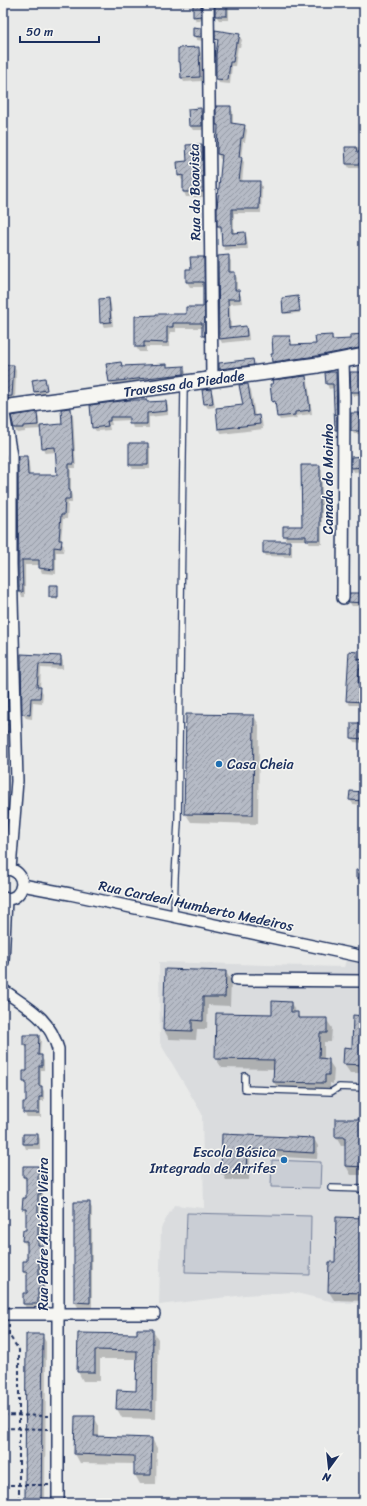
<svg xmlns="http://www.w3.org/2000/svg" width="367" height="1506" font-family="Sriracha,sans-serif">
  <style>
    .built { fill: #dadcde }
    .grass { fill: #caced5; stroke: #727e9a }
    .shadow { fill: #0003; fill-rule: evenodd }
    .building { fill: url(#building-hatch); stroke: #1b2f5e }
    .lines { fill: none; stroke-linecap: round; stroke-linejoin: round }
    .lane-casing { stroke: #1b2f5e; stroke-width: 8 }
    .street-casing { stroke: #1b2f5e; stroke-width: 14 }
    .secondary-casing { stroke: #1b2f5e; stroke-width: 18 }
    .path { stroke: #1b2f5e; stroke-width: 2; stroke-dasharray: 4 3; stroke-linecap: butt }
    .lane { stroke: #f6f6f2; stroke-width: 5.5 }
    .street { stroke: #f6f6f2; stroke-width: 11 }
    .secondary { stroke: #f6f6f2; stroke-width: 15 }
    .poi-dot { fill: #1f6fb2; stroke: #f6f6f2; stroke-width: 1.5 }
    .labels { text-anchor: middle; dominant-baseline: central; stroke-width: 3; stroke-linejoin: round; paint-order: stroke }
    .street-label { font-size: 14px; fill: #1b2f5e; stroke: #f6f6f2 }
    .poi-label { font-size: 14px; fill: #1b2f5e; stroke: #f6f6f2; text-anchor: start }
  </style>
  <defs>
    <pattern id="building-hatch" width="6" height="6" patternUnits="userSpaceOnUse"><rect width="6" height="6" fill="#b6bbc6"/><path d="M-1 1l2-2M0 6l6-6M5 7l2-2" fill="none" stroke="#9398a4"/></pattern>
  </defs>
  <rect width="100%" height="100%" fill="#e9eae9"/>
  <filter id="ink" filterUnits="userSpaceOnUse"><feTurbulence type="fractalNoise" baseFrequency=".025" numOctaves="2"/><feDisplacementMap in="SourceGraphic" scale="8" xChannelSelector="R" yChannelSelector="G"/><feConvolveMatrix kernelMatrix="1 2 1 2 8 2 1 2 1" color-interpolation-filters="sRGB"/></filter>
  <g filter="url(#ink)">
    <!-- built -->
    <path class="built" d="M346,960l18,4v339h-26l-46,-11 -47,3 -86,10 2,-77 13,-23 30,3 -2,-94 -42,-71 -1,-81 185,5z"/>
    <!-- grass -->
    <path class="grass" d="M272,1160l49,2 -1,26 -49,-1z
      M187,1213l124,3 -1,59 -125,-3z"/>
    <!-- shadow -->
    <path class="shadow" d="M178,3h27l-2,17 -7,1 -2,-5v-11l-14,1z
      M216,3h13v17h-10l-3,-4z
      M201,29l2,4v8l-6,-1 -3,-5z
      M239,35l3,5 -2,7h-2l-3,19h-3l-2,18 -11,-1 -2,-4 1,-37 -2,-3z
      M198,48l3,5 1,28 -18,1 -2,-4 -1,-12 -2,-4z
      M230,107l3,5v13l11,1 3,4 -2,12h-2l-2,16 3,4 -2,20h17l3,4 -1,27h-27v21l11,-1 2,5 1,11 -23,1 -2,-5 -1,-14 -4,-5v-18l5,-49h-3l-2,-5v-27l-1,-2z
      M201,109l2,5 1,16h-11l-3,-4 -1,-16z
      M202,145l3,5v47h-19l-2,-5v-12h-2l-3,-5 9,-13z
      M364,147v21h-15l-2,-4 -1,-16z
      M228,256l3,5v12h3l3,5v13h2l2,5 1,7 -12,1 1,24 14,-1 3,4 1,9 -27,3 -2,-4z
      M203,258l3,5 1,78 -4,-5v-8h-27v4h-6l-1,15h-23v5h-7l-3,-5v-30l51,-2 17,-7v-21h-14l-3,-5 5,-13zM203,262h2v24l-2,-2z
      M298,297l2,16 -15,1 -1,-2z
      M109,299l2,5 2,22 -9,1 -3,-5z
      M364,335v12l-91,15 -1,-7 18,-18 2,4v5l25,-1 15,-9 2,5 17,-1z
      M364,349l-89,17 -2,-3z
      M252,360l4,9 -34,5 -2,-5v-5z
      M121,363l2,4 43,-2 2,3 15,-1 3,5 1,7 -74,8 -3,-5 -2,-17z
      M6,366h8l2,5 -1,29 -8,2 -3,-5z
      M336,373l2,4 1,57 -3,-4 -2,-42 -5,1 -2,-5 -1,-10z
      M351,373h13l-1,23h-9l-2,-4z
      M305,377l3,4 4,33 -16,2 1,2 -17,2 -2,-3 -2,-12 -3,-4z
      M44,379l2,4h-2l2,12 -9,1 -2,-4 -2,-11z
      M248,385l3,5 4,26h3l4,5 1,8 -41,5 -3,-5 25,-23z
      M211,390l2,4 2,13 -7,1 -3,-4z
      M165,402l3,4v9l-19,2v11h-16l-3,-8 -19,1 1,4h-3l1,5 -14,1 -3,-4 -2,-21z
      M71,409l2,4 3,55h-5v25l1,3v7h-4l-1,16h-4l-2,23 3,4 -1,6h-7v22l-14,-1 -2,-5v-3h-15v32h-3l-2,-5 6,-135 3,5 1,14h28l-1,-24 -12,1 -2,-5 -2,-19 -16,1v2l-8,1 -3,-5 -1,-11 23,-3 3,4v9l24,-2z
      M359,414l2,4v16h-7l-2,-3z
      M148,444l2,4v21h-17l-3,-4z
      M3,450l2,22h-2z
      M364,457v14l-10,1 -2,-4z
      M319,466l3,4v74h-12l-2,-4h-22l-2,-4 19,-9z
      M3,491l3,4 2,141h-5v1z
      M290,542l2,4v11l-26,-1 -2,-4z
      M57,586l1,13h-6l-2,-2z
      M351,594h13v12h-12l-3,-4z
      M357,653l2,4v3l5,1v12h-3l-1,14h2l2,3v53l-10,-1 -2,-4v-14h10l1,-19h-13l-3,-4z
      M22,656l39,1 2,5v7l-22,-1 -1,20 3,5 -1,10 -9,-1 -1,17 -6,-1 -3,-4z
      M3,673h3l2,3 2,59 -7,1z
      M254,716l5,9 -1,99 -67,-2 -6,-9z
      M364,793v12l-11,-1 -3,-4z
      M363,862h1v20h-4l-3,-4 5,-7z
      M166,970l60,2 5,9 -1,25 -22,-1 -1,24h-10l-1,11 -27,-1 -5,-9z
      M291,1003l5,10h1l4,6h25l6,9 -1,14h-7v18h4l6,9 -1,15 -3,-1v9l-51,-1 -5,-9v-13l-52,-1 -6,-9 1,-45 56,1z
      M364,1017v56h-14l-6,-9 9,-15z
      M24,1036h14l3,4 -1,16 4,5v9h-3v17l3,4v10h-3v16h-14l-3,-4 3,-10v-17l-3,-4 4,-10v-22l-4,-5z
      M364,1120v55h-13l-5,-9v-20h-5l-5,-9z
      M24,1135h14l2,4v10h-14l-2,-5z
      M223,1135l91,4 4,7 -1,13 -67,-4 -1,25h-23l-4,-7z
      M38,1167l2,5v12l3,5v9h-3v17l4,4v10h-4v17h2l3,5v9h-4v19l3,5 1,9h-5v15h-14l-2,-4 4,-10v-18h-2l-2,-4 4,-10v-17h-2l-3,-4 4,-10 -1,-18 -3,-4 4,-10 -1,-18 -2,-4z
      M75,1203h14l3,5v99h-14l-3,-5z
      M364,1219v82l-30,-1 -5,-8z
      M152,1330l6,9 -2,80 -34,-1 -5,-9 20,-17v-33h-37v22h-17l-5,-9 1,-38 59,1z
      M42,1335l4,7 -1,161h-19z
      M94,1417l5,9v11l53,2 5,9 -1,36h-16l-5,-9v-11l-55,-1 -5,-9z"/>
    <!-- building -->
    <path class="building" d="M193,3h8v13l-8,1z
      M215,3h12v13h-12z
      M193,27l8,1v9l-8,-1z
      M215,30l25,4 -2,9h-2l-3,19h-3l-2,18 -12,-1v-25l2,-14 -3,-1z
      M199,47l1,30 -19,1 -1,-16h-2v-14z
      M216,106h15v17l14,2 -2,13h-2l-2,19h3l-3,24h21l-1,28h-27v24l13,-1 1,13 -24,1 -1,-20h-4v-18l5,-53 -5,-1 1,-29h-2z
      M201,108l1,18h-13l-1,-17z
      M202,144l1,48h-20v-17l-5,1 -1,-14 10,-1 -1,-16z
      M345,147h11l1,5h7v12h-18z
      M229,255v17h6v18h4l1,9h-12l1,29 17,-2 1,10 -28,3 -1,-83z
      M190,257h14l1,79h-3v-13h-29v4h-6v16l-23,-1v5h-9v-31l21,-1v-1h30v-7h17v-25h-17v-13h5z
      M298,296l2,15 -17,2 -1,-15z
      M109,298l2,24 -11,1 -1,-24z
      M364,334v13l-47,9 -45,6 -1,-8h2l-1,-18h18l1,9 25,-1 -1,-8 17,-1v5l18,-1v-4z
      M253,359l1,6 -35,4v-6z
      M121,362l1,4 45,-2v3l17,-1v8l-75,8 -3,-18z
      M5,365h9l-2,31 -9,1z
      M330,372h6l1,58h-2l-2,-46h-7l-1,-11z
      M350,372h11v20h-10z
      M306,376l4,34 -15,2v3l-18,2 -2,-16 -3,1 -2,-18h3l-1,-4z
      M45,378l2,12 -13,2 -2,-12z
      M248,384l5,32 6,-1 1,9 -42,5 -2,-21 27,-3 -4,-20z
      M211,389l2,14 -9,1 -2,-14z
      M129,400h18v2l19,-1 1,10 -20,2v11h-18v-7h-19v4h-3l1,5 -16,2 -2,-23z
      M71,408l3,56h-5v26h1v9h-5l-1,16h-3l-2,25h3l-1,8 -7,-1v23l-15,-2v-8h-17l1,32h-4l-1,-136h9l1,19h29l-2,-28 -13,1 -2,-22 22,-2 -1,-15z
      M37,412l1,13 -15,1v2h-9l-3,-12z
      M351,413h9v18h-9z
      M129,443h19v22h-19z
      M364,456v11l-13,1v-11z
      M301,465h19v75h-14v-4h-23v-10h19z
      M3,490h1l1,102h-2z
      M263,541h27v12h-27z
      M49,585h9v12h-9z
      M350,593h14v10l-16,-1z
      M349,651l8,1v7l7,1v9h-5l-1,16 4,1v7h2v9l-18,-1z
      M21,654l40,2v9l-22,-1 -2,23h4l-1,11h-9l-1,17 -8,-1z
      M3,672h4l2,60h-6z
      M186,714l68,1 -1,100 -69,-1z
      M351,723h13v16l-13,-1z
      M350,791l14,1v9l-15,-1z
      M356,870h8v8h-8z
      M165,969l61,2 -1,26h-22v24l-11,-1v11l-29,-1z
      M272,1001l19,1v10h7v6h29v15h-7l-1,25 10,1v16h-4v8l-52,-1 1,-22 -59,-1 1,-46 56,1z
      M353,1015l11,1v49l-21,-1 1,-17 8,1z
      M23,1035h16l-1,20h4v11h-3v20h3v11h-3v16h-16v-11h3v-20h-3v-11h4v-26h-4z
      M335,1119h29v48l-19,-1v-29h-10z
      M23,1134h15v10h-15z
      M222,1134l92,4v15l-67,-4 -1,25 -25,-1z
      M23,1166h15v17h3v11h-3v20h4v10h-4v21h5v11h-4v22h3l1,11h-5v15h-15v-11h4v-21h-4v-11h4v-20h-5l1,-11h3v-21h-4l1,-11h3v-21h-3z
      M74,1202h16v101l-16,-1z
      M336,1217l28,1v75l-36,-1 1,-30h6z
      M137,1329h16l-1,81 -36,-1 1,-19 19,1 1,-40 -42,-1v22h-18l1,-39 59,1z
      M26,1334h17l-2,169h-16z
      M75,1416h20l-1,20 58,2 -1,37h-17v-19l-60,-2z"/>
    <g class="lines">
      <!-- lane casing -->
      <g class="lane-casing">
        <path id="lane" d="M174,916l1,-39 3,-55 6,-437
          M245,1076v13l86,3 8,-5 25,1
          M331,1188l33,1"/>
      </g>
      <!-- street casing -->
      <g class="street-casing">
        <path id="street" d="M208,3l4,377
          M3,408l8,48v108l6,217 -7,88
          M343,598l1,-201 -1,-36
          M22,885l48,9 294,63
          M3,898c22,6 28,-31 0,-29
          M3,962l3,-63
          M237,980l127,1
          M3,990c25,18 46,27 55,59v454
          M3,1314h151"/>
      </g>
      <!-- secondary casing -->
      <g class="secondary-casing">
        <path id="secondary" d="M3,408l315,-43 46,-9"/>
      </g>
      <!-- path -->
      <path class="path" d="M9,1324v11l10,15v153
        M3,1336l6,-1
        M3,1415l45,1
        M3,1428l45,1
        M3,1485h46
        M3,1499h46"/>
      <!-- lane -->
      <use href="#lane" class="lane"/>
      <!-- street -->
      <use href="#street" class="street"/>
      <!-- secondary -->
      <use href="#secondary" class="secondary"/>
    </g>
  </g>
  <!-- markers -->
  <g class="poi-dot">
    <circle cx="219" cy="764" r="4"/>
    <circle cx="284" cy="1160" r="4"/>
  </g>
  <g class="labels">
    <!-- street labels -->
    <g class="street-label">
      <text transform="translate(195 192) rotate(-91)">Rua da Boavista</text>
      <text transform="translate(184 384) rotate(-8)">Travessa da Piedade</text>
      <text transform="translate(328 479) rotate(-90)">Canada do Moinho</text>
      <text transform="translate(196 906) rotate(12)">Rua Cardeal Humberto Medeiros</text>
      <text transform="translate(43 1234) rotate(-90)">Rua Padre António Vieira</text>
    </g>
    <!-- poi labels -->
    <g class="poi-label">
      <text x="227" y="764">Casa Cheia</text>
      <text x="276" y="1152" text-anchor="end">Escola Básica<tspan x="276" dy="16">Integrada de Arrifes</tspan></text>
    </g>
  </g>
  <!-- margin -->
  <rect width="367" height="1506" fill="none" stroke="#f6f6f2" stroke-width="16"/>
  <rect x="8" y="8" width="351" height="1490" fill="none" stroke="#1b2f5e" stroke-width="1.5" filter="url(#ink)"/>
  <!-- north arrow -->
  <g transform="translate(329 1468) rotate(195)" stroke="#f6f6f2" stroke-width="3" paint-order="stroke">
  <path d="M0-3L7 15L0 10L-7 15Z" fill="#1b2f5e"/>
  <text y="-6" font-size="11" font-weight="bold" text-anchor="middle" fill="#1b2f5e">N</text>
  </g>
  <!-- scale -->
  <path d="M20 36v6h79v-6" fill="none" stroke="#1b2f5e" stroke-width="2"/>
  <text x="26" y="36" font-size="12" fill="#1b2f5e" stroke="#f6f6f2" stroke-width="3" paint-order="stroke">50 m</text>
</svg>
